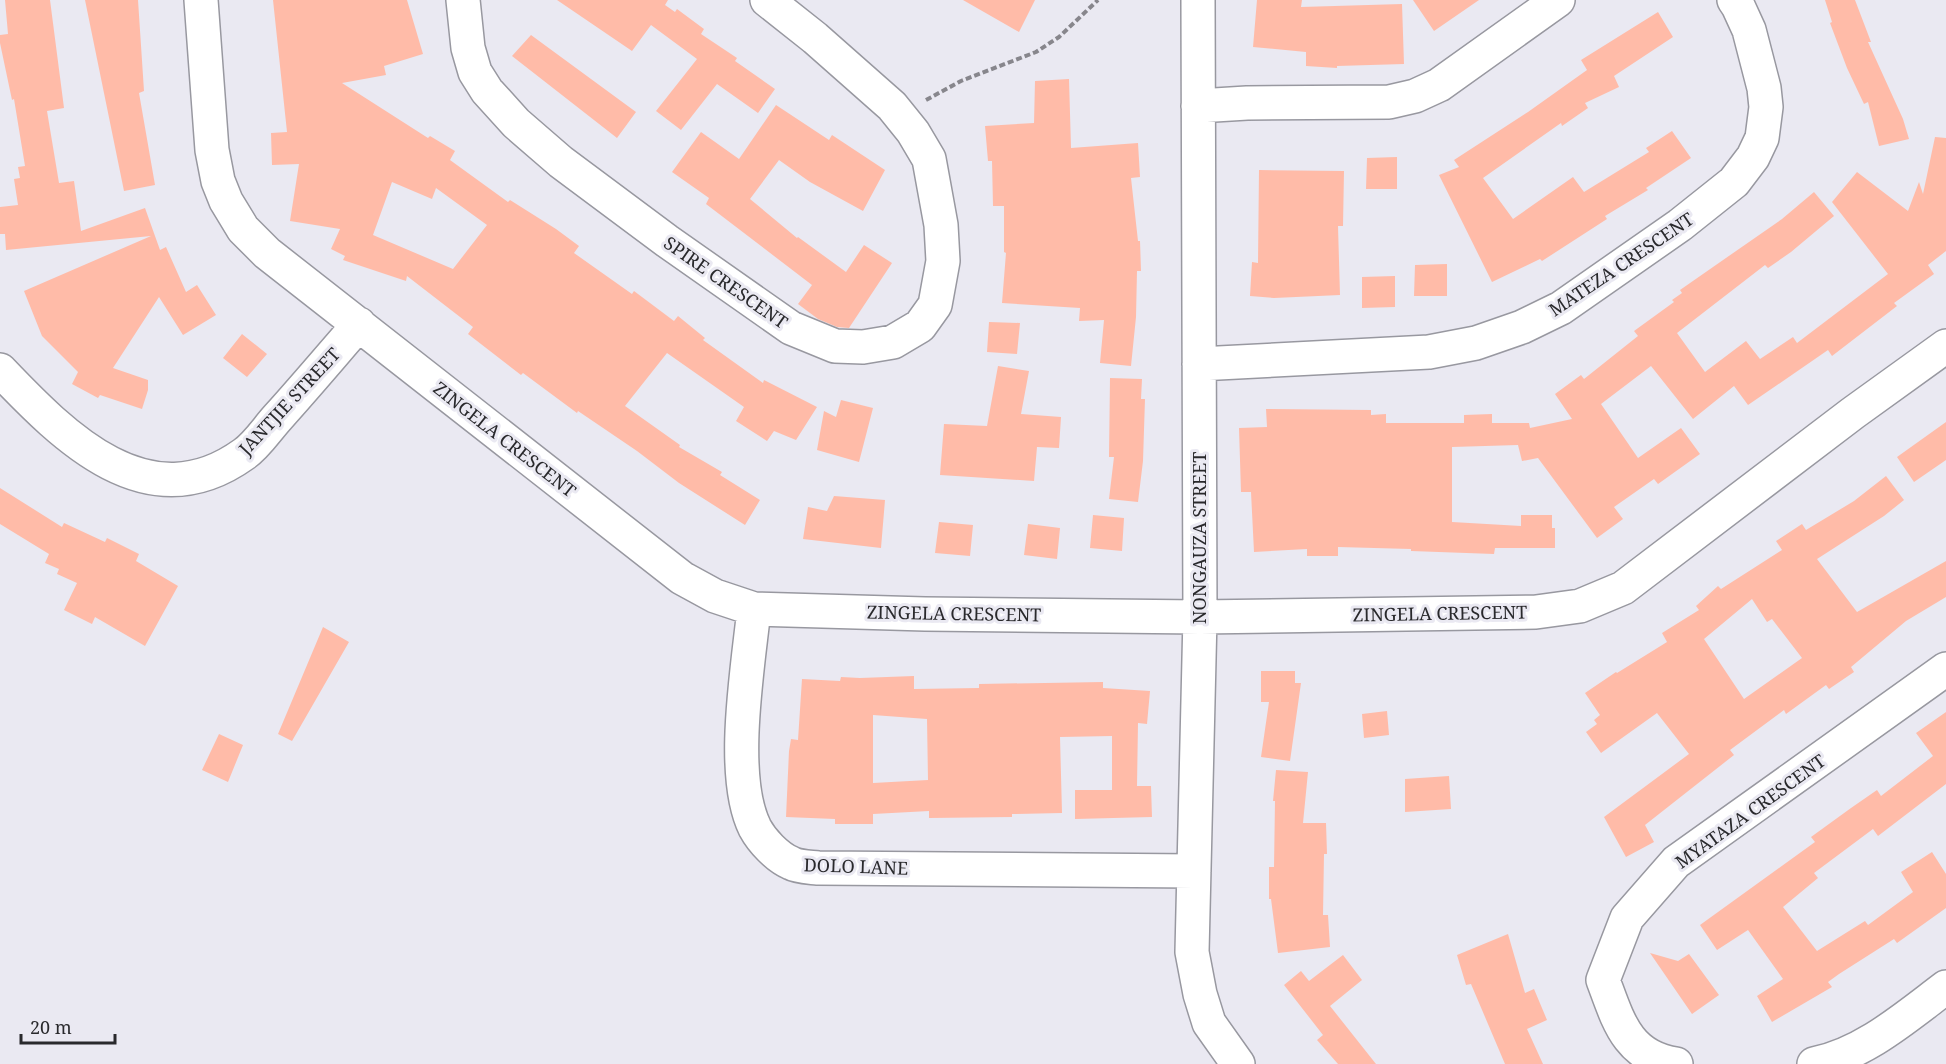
<svg xmlns="http://www.w3.org/2000/svg" width="1946" height="1064" font-family="'Noto Serif',serif">
  <style>
    .building { fill: #ffbba8; fill-rule: evenodd }
    .lines { fill: none; stroke-linecap: round; stroke-linejoin: round }
    .street-casing { stroke: #9898a0; stroke-width: 36 }
    .path { stroke: #87868c; stroke-width: 4; stroke-dasharray: 6 3; stroke-linecap: butt }
    .street { stroke: #fff; stroke-width: 33 }
    .labels { text-anchor: middle; dominant-baseline: central; stroke-width: 6; stroke-linejoin: round; paint-order: stroke }
    .street-label { font-size: 18px; fill: #29292c; stroke: #eae9f2 }
  </style>
  <rect width="100%" height="100%" fill="#eae9f2"/>
  <!-- building -->
  <path class="building" d="M5,0h45l14,108 -17,3 12,72 15,-2 7,50 64,-23 15,42 6,-3 20,45 11,-7 19,30 -33,20 -24,-38 -46,71 35,12v10l-6,19 -42,-14 -2,3 -26,-14 6,-12 -36,-36 -18,-45 127,-55 -145,14 -1,-16h-5v-27l18,-2 -4,-26 6,-1 -2,-11 7,-1 -11,-67 -2,1 -12,-57v-8l8,-1z
    M85,0h53l6,91 -5,2 16,92 -31,6z
    M273,0h134l16,54 -39,12 2,9 -44,8 86,55 2,-2 25,15 -5,9 58,42 2,-2 46,29 23,17 -5,7 58,41 2,-3 40,30 4,-5 27,22 -2,2 60,43 1,-3 53,27 -21,33 -22,-9 -7,10 -31,-20 8,-14 -77,-54 -42,53 55,39 -1,2 43,25 -2,3 40,25 -15,25 -66,-42 -42,-32 -59,-40 -1,2 -54,-40 -2,2 -53,-41 5,-7 -66,-51 -1,5 -63,-21 2,-4 -14,-7 9,-20 -50,-8 9,-57 -27,1 -1,-32 16,-1zM392,182l40,17 4,-11 51,37 -34,44 -80,-34z
    M557,0h111l-3,5 10,7 2,-3 27,20 -3,5 36,24 -2,3 40,28 -17,24 -41,-29 -36,46 -25,-19 41,-52 -46,-34 -19,26z
    M963,0h72l-16,32z
    M1257,0h45l-1,7 101,-3 2,60 -67,2v2l-31,-2v-14l-53,-5z
    M1413,0h66l-45,31z
    M1825,0h30l16,42h-3l35,77 6,20 -30,7 -11,-44 -4,2 -17,-36 -17,-45 2,-1z
    M1658,12l15,25 -59,39 5,11 -34,16 3,5 -26,18 -1,-3 -78,55 30,41 60,-42 11,15 65,-40 -3,-4 26,-17 19,27 -45,30 2,2 -43,26 2,3 -65,42 -2,-2 -48,23 -53,-107 20,-8 -5,-7 74,-48 59,-42 -6,-10z
    M531,35l105,77 -19,26 -105,-82z
    M1069,79l2,69 67,-5 2,34 -9,1 7,63h2l1,30h-4l-1,46 -5,49 -31,-3 4,-43 -25,1 1,-13 -78,-5 4,-50 -2,-1v-46h-11l-1,-45h-4l-3,-35 49,-3 1,-42z
    M776,105l53,35 3,-5 53,35 -22,41 -53,-29 -31,-22 -29,39 47,39 1,-1 48,35 18,-27 28,18 -43,65 -12,-1 -19,-8 -20,-15 14,-19 -106,-81 3,-6 -37,-26 29,-40 38,27z
    M1935,137l11,1v113l-18,14 6,9 -40,29 3,3 -65,50 -4,-6 -80,55 -14,-19 -41,33 -42,-53 -50,38 37,54 43,-30 19,26 -42,30 -4,-5 -40,28 9,12 -26,19 -59,-80 -16,3 -4,-16 -66,2v75l69,4v-11h31v13h3v20h-60l-1,6 -83,-3v-2l-73,-2v9h-31v-7l-53,3 -3,-60h-10l-2,-64 28,-1 -1,-18 105,1v5l15,-1v9h78v-8l28,-1v9h37l1,5 42,-9 -17,-25 26,-19 3,4 54,-43 -4,-5 40,-29 -2,-2 10,-7 -2,-3 102,-71 32,-27 20,24 -43,36 -23,16 -3,-3 -88,68 28,39 41,-31 14,18 33,-22 4,6 91,-69 -56,-72 25,-30 51,39 11,-29 4,12z
    M1397,157v32h-31l1,-31z
    M1259,170l85,1 -1,55h-5l2,69 -66,3 -24,-2 2,-34 6,1z
    M1447,264v32h-33l1,-31z
    M1395,276v31l-33,1v-31z
    M989,322l31,1 -3,31 -30,-2z
    M242,334l25,20 -20,23 -24,-19z
    M998,366l31,5 -8,43 40,3 -2,31 -22,-1 -3,34 -94,-6 4,-51 43,2z
    M1110,378l32,1 -1,20h4l-2,62 -5,41 -29,-3 5,-42h-5z
    M841,400l32,8 -14,54 -42,-12 7,-39 12,6z
    M1946,422v38l-32,22 -17,-25z
    M1886,476l18,24 -20,16 -67,43 40,53 89,-51v36l-40,24 -55,46 3,5 -25,17 -3,-4 -40,29 -2,-4 -54,40 4,5 -89,70 9,17 -28,15 -22,-40 85,-63 -32,-41 -56,40 -15,-21 11,-8 -3,-4 6,-5 -15,-22 31,-21 1,1 50,-31 -5,-9 37,-23 -3,-4 22,-20 3,3 61,-39 -6,-9 26,-17 4,6 48,-29zM1752,599l15,23 5,-3 30,39 -58,41 -40,-60z
    M0,488l62,39 2,-4 41,19 2,-4 32,16 -3,7 42,25 -33,60 -50,-29 -3,7 -28,-14 13,-27 -20,-9 2,-5 -14,-6 4,-9 -49,-30z
    M834,496l51,4 -4,48 -78,-9 5,-32 19,4z
    M1093,515l31,3 -2,33 -32,-3z
    M939,522l34,3 -3,31 -35,-3z
    M1028,524l32,4 -3,31 -33,-4z
    M323,627l26,15 -57,99 -14,-7z
    M1261,671h34v12h6l-11,78 -29,-4 8,-55h-8z
    M914,676v13l65,-1v-4l124,-2v6l47,3 -3,33 -9,-1 -1,63h14l1,31 -77,2v-29h37v-54l-52,1 2,76 -50,1v3l-83,1v-7l-56,3v10h-38v-5l-49,-2 3,-66 2,-12 7,1 4,-61 38,2 1,-4 19,1zM873,715l54,4 1,61 -55,3z
    M1387,711l2,24 -25,3 -2,-24z
    M1946,712v72l-68,52 -5,-7 -59,44 4,5 -35,29 34,44 48,-30 3,4 45,-33 -12,-20 31,-20 14,22v34l-49,35 -3,-4 -55,35 -11,8 4,5 -60,35 -15,-26 26,-17 -35,-49 -31,20 -17,-25 115,-83 -4,-5 40,-29 26,-18 4,6 52,-40 -17,-23z
    M219,734l24,11 -15,37 -26,-12z
    M1276,770l32,2 -5,51h23l1,31h-3l-1,61h5l2,32 -52,6 -7,-54h-2v-32h5l1,-66h-2z
    M1449,776l2,33 -46,3v-33z
    M1508,934l17,59 9,-4 13,31 -20,9 16,35h-38l-34,-80 -5,1 -9,-30z
    M1650,953l28,8 11,-7 30,41 -27,19z
    M1343,955l19,25 -32,26 46,58h-38l-21,-24 6,-5 -39,-50 17,-14 8,10z"/>
  <g class="lines">
    <!-- street casing -->
    <g class="street-casing">
      <path id="street" d="M201,0l11,150 6,31 8,20 17,28 24,24 415,325 33,18 39,13 171,5 275,3 336,-5 44,-6 43,-18 230,-175 93,-67
        M463,0l5,48 7,24 12,19 29,32 45,39 106,79 124,87 44,18 28,1 30,-5 27,-16 15,-21 8,-44 -2,-36 -12,-66 -16,-27 -21,-26 -77,-68 -48,-38
        M1198,0l2,617 -8,335 8,42 9,29 29,41
        M1198,106l49,-3 142,-1 26,-6 24,-11 119,-85
        M1199,364l230,-12 47,-9 46,-16 39,-19 119,-83 54,-43 19,-25 9,-19 4,-31 -2,-19 -15,-58 -11,-24 -4,-6
        M0,370c64,67 148,153 244,84 13,-9 23,-25 34,-37 28,-31 54,-62 81,-93
        M754,609c-6,58 -25,167 1,219 7,13 22,29 36,35 7,4 18,4 27,5l376,3
        M1676,1064c-49,-7 -58,-44 -73,-84l24,-62 49,-56 270,-193
        M1814,1064c50,-10 92,-47 132,-77"/>
    </g>
    <!-- path -->
    <path class="path" d="M926,100l35,-19 75,-29 23,-15 39,-37"/>
    <!-- street -->
    <use href="#street" class="street"/>
  </g>
  <g class="labels">
    <!-- street labels -->
    <g class="street-label">
      <text transform="translate(1621 264) rotate(-34)">MATEZA CRESCENT</text>
      <text transform="translate(726 282) rotate(35)">SPIRE CRESCENT</text>
      <text transform="translate(289 401) rotate(-47)">JANTJIE STREET</text>
      <text transform="translate(505 439) rotate(38)">ZINGELA CRESCENT</text>
      <text transform="translate(1199 538) rotate(-90)">NONGAUZA STREET</text>
      <text transform="translate(954 613) rotate(1)">ZINGELA CRESCENT</text>
      <text transform="translate(1440 613) rotate(-1)">ZINGELA CRESCENT</text>
      <text transform="translate(1750 811) rotate(-36)">MYATAZA CRESCENT</text>
      <text transform="translate(856 866) rotate(2)">DOLO LANE</text>
    </g>
  </g>
  <!-- scale -->
  <path d="M21 1034v9h94v-9" fill="none" stroke="#29292c" stroke-width="3"/>
  <text x="30" y="1034" font-size="18" fill="#29292c" stroke="#eae9f2" stroke-width="4.5" paint-order="stroke">20 m</text>
</svg>
